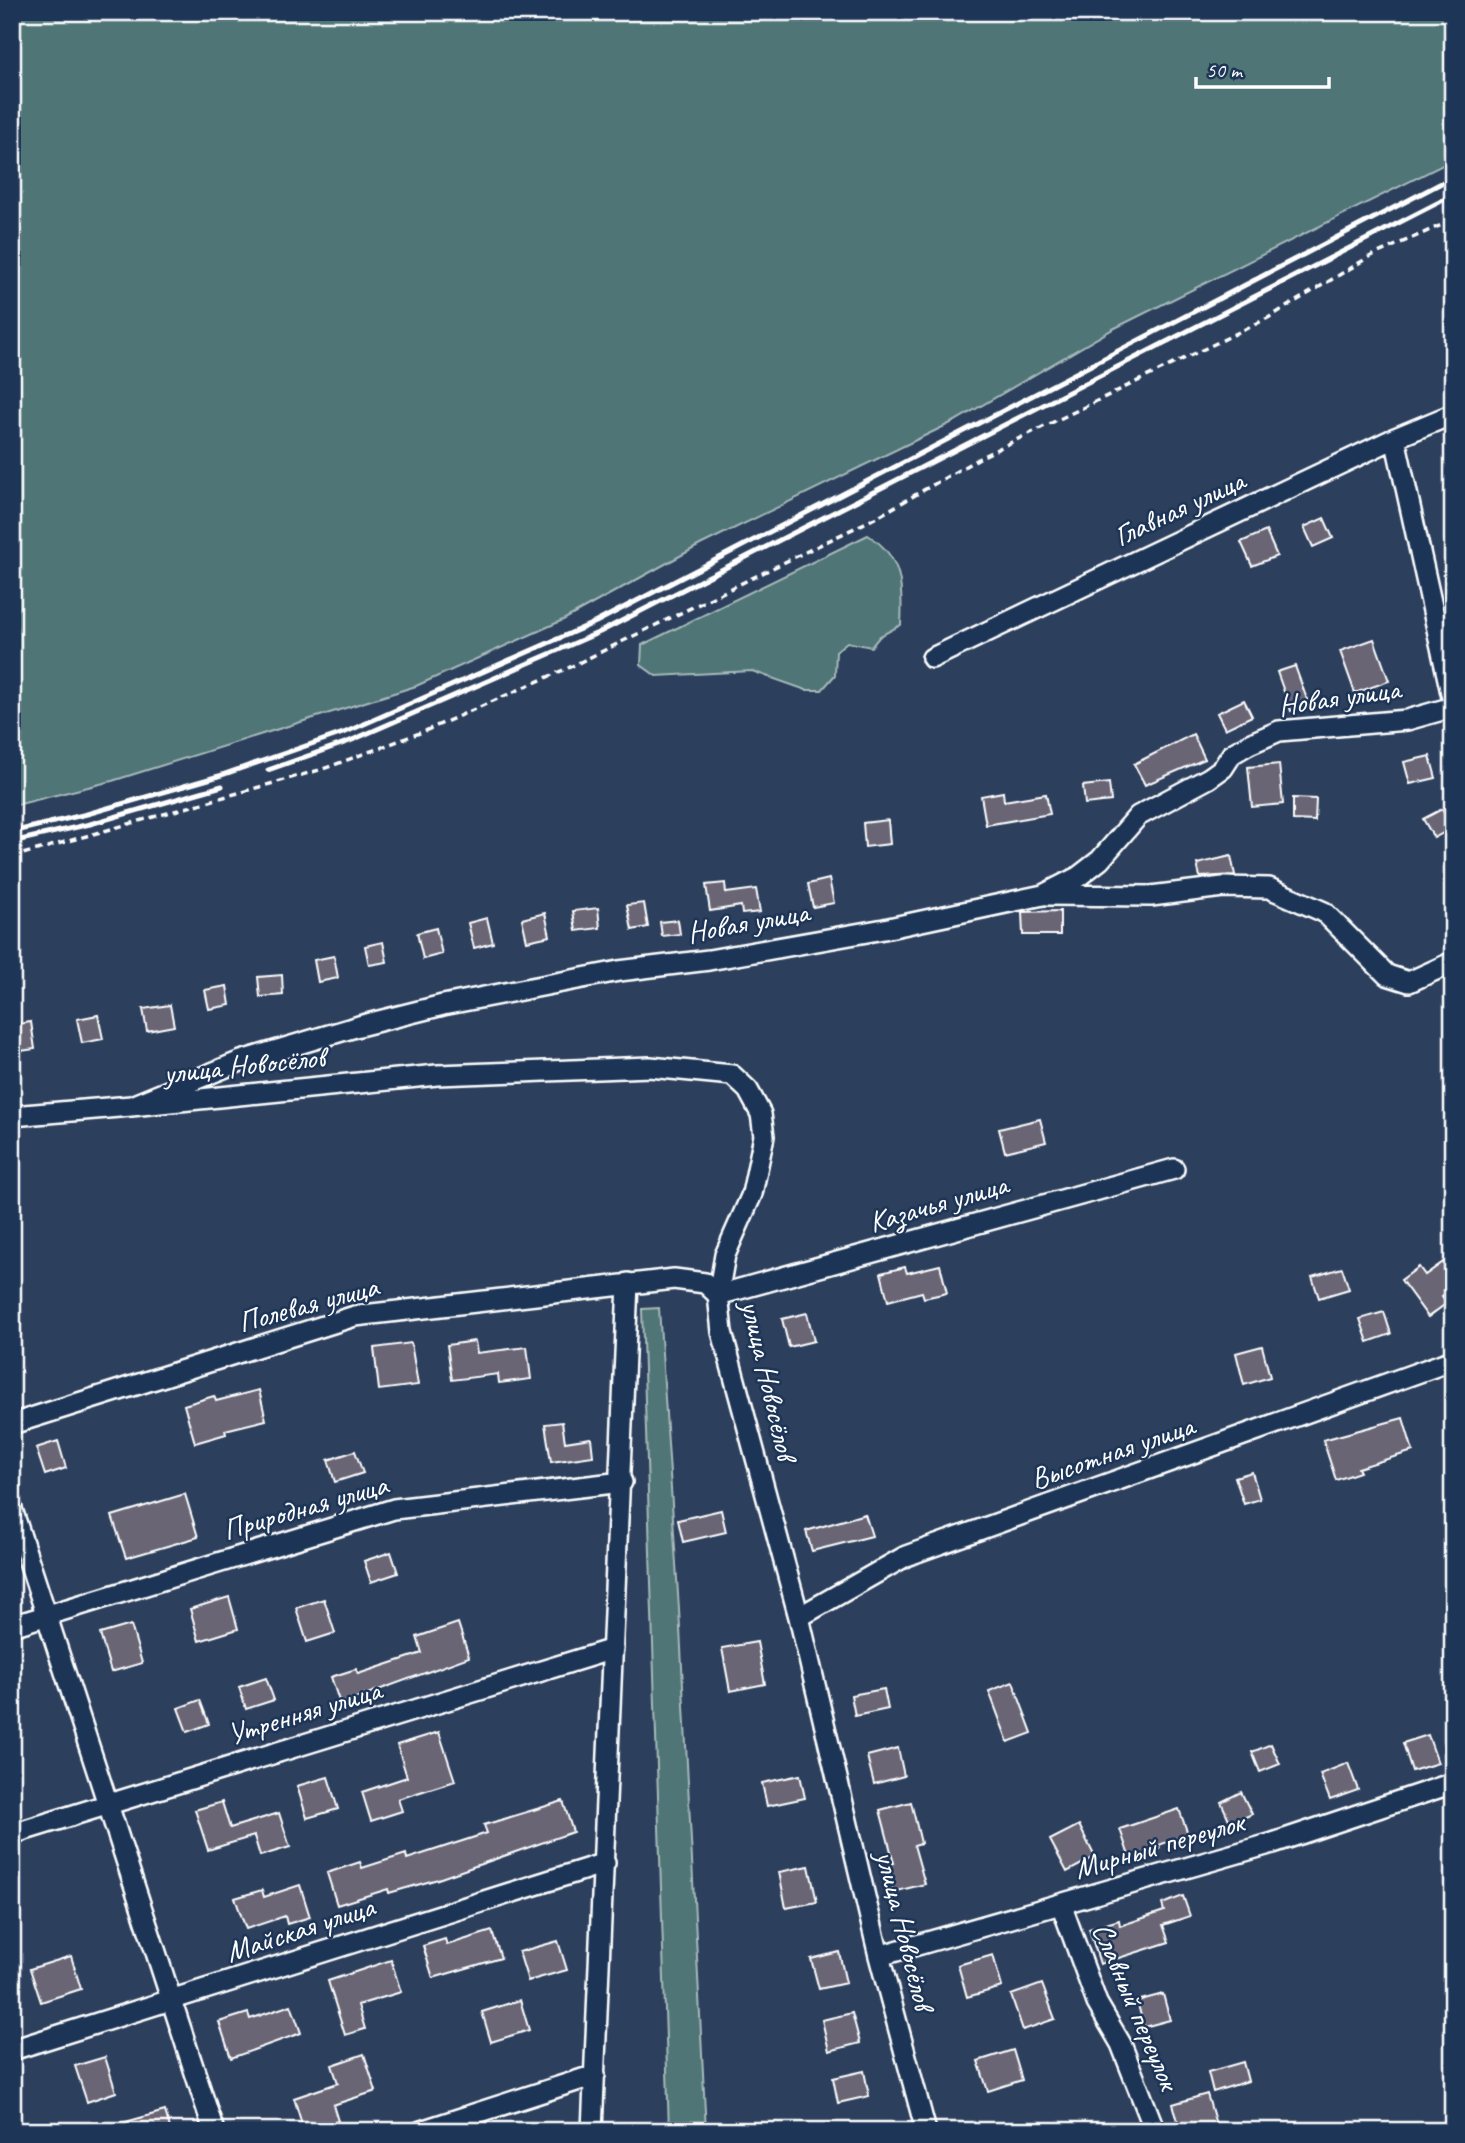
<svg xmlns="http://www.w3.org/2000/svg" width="1465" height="2143" font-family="Caveat,sans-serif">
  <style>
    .green { fill: #4f7476; stroke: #a7baba; stroke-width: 2 }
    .building { fill: #696574; stroke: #fff; stroke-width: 2 }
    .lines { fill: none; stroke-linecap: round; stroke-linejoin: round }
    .minor-casing { stroke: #fff; stroke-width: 24 }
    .path { stroke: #fff; stroke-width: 3.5; stroke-dasharray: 7 5; stroke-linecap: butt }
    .minor { stroke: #1d3557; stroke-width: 19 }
    .rail { stroke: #fff; stroke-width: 5 }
    .labels { text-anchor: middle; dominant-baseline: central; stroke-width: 5; stroke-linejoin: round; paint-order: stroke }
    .street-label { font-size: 30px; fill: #fff; stroke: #1d3557 }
  </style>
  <rect width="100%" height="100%" fill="#2c3f5d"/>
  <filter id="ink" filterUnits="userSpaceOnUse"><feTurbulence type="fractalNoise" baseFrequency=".0143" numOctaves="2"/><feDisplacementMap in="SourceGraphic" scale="14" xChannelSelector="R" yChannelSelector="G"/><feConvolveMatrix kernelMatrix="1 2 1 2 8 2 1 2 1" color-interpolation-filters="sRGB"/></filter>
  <g filter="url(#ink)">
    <!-- green -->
    <path class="green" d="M12,12h1441v148l-340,169 -158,92 -255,124 -137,75 -147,66 -304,95 -100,25z
      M868,535c35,22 35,52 33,90l-21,11 -9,11 -24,-5 -11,9 -1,24 -13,15h-16l-54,-19 -96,5 -15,-11 1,-20z
      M659,1308l20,301 27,522h-37l-27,-822z"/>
    <!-- building -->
    <path class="building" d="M1324,518l9,20 -20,9 -9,-20z
      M1266,531l11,25 -25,10 -11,-24z
      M1374,639l15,42 -34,12 -15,-42z
      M1295,666l14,39 -18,6 -14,-39z
      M1244,700l8,16 -27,13 -8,-16z
      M1193,734l12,25 -60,26 -11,-21z
      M1430,756l6,22 -26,6 -6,-22z
      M1279,764l4,40 -31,3 -4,-40z
      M1109,783l2,18 -26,3 -2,-18z
      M1003,792l1,9 42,-7 4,20 -64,11 -5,-29z
      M1293,798l23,1 -1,22 -22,-1z
      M1442,809l10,19 -18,10 -11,-19z
      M888,820l2,24 -25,3 -2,-24z
      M1231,856l4,19 -35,2 -3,-13z
      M829,879l5,24 -21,4 -5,-23z
      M725,883l1,10 30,-4 4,23 -18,2 -1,-8 -31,5 -4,-26z
      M644,903l4,24 -16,3 -5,-25z
      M598,908l2,20 -24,3 -3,-20z
      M1060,911v24h-37l-1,-23z
      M545,913l5,23 -23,5 -5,-22z
      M487,918l6,25 -19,5 -6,-25z
      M678,920l2,14 -18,2 -2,-14z
      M436,928l6,26 -19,5 -6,-26z
      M383,942l4,20 -18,3 -4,-19z
      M334,956l4,22 -20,4 -4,-22z
      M282,975l1,20 -23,2 -2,-20z
      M227,986l3,19 -21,4 -4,-19z
      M170,1005l4,21 -27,5 -4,-22z
      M98,1015l5,24 -21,4 -5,-24z
      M31,1022l4,27 -22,3 -1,-27z
      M1040,1119l6,23 -41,10 -6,-23z
      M1453,1255v33l-11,8 5,7 -19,14 -27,-37 18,-13 6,8z
      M940,1265l7,28 -23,5 -2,-6 -34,9 -7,-28 24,-6 2,6z
      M1342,1268l7,21 -30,9 -7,-21z
      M1384,1312l7,22 -23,8 -8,-23z
      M807,1313l7,28 -25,6 -7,-28z
      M475,1341l2,12 50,-6 4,32 -32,4 -1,-9 -46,6 -5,-35z
      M411,1343l7,42 -39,5 -5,-42z
      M1262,1346l8,31 -26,8 -8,-32z
      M259,1390l7,30 -41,10 1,4 -31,9 -11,-38 30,-9 2,5z
      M1403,1418l10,33 -55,17 2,4 -24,8 -13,-40z
      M562,1422l3,20 26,-4 2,18 -42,6 -6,-38z
      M58,1441l8,27 -21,7 -9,-27z
      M355,1451l8,22 -28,9 -7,-22z
      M1252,1472l8,27 -16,5 -9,-27z
      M185,1494l13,43 -72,21 -14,-42z
      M721,1510l5,22 -43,10 -5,-22z
      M865,1514l7,22 -60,15 -6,-20z
      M391,1552l7,21 -27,9 -7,-21z
      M229,1597l9,32 -39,12 -9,-32z
      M324,1599l11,34 -28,9 -11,-34z
      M458,1623l11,34 -129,47 -9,-27 25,-8 2,5 64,-21 -5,-16z
      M131,1625l11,38 -31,9 -11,-38z
      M757,1642l8,42 -35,7 -8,-43z
      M266,1678l8,22 -28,9 -7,-22z
      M1013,1682l19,51 -24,9 -19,-51z
      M884,1689l4,20 -33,7 -4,-21z
      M200,1700l9,24 -22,8 -9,-24z
      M439,1732l16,49 -57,18 4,12 -31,10 -9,-29 45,-15 -10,-32z
      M1428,1735l10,28 -26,8 -9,-28z
      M1271,1744l9,20 -20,8 -8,-20z
      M898,1748l6,28 -30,8 -7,-28z
      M1348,1763l10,27 -28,10 -10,-26z
      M800,1775l5,23 -38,8 -5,-23z
      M328,1777l10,32 -31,9 -10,-32z
      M1241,1792l11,22 -21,10 -10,-22z
      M563,1801l10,31 -135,47 -49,14 -1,-4 -51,16 -10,-32 33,-11 2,6 44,-14 1,5 80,-26 -3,-8z
      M222,1802l8,26 49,-15 11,34 -30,9 -6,-20 -46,14 -13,-40z
      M911,1802l10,41 -7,2 11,39 -32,8 -7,-27 8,-2 -14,-53z
      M1179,1809l9,25 -29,11 1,4 -30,10 -10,-30z
      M1079,1825l16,32 -28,15 -17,-32z
      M809,1866l8,36 -31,6 -7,-36z
      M300,1885l10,32 -23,7 -2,-8 -39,13 -11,-31 27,-8 2,7z
      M1183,1896l7,20 -27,9 6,17 -69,22 -11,-35 30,-9 1,6 44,-15 -2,-7z
      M492,1931l9,27 -68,20 -10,-32 22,-7 2,6z
      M558,1941l9,29 -39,11 -9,-29z
      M839,1952l7,31 -27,6 -8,-30z
      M993,1955l9,32 -35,10 -9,-32z
      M71,1956l10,33 -40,13 -11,-33z
      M391,1960l10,32 -43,13 7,24 -20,6 -17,-54z
      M1042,1984l13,35 -32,11 -12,-35z
      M1163,1994l7,26 -26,7 -7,-26z
      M520,2000l9,30 -38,12 -9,-30z
      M291,2005l10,28 -70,25 -12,-36 29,-9 2,6z
      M852,2013l8,30 -31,8 -7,-31z
      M1013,2050l9,30 -34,11 -10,-30z
      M364,2054l12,37 -43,14 5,16 -34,10 -10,-33 44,-15 -6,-18z
      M105,2057l11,35 -29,10 -12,-36z
      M1243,2062l5,19 -35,11 -5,-20z
      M864,2071l5,25 -31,7 -5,-25z
      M1207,2094l11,37h-37l-8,-27z
      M165,2111l6,20h-59l-1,-5z"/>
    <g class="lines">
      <!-- minor casing -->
      <g class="minor-casing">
        <path id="minor" d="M1395,438l58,264
          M932,658l463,-220 58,-24
          M1047,895l104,1 72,-9 46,1 55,24 63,63 22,7 44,-20
          M131,1106l306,-31 213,-8 82,8 16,15 13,24 3,22 -12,58 -27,61 -7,40 4,37 77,285 80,339 47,175
          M12,1116l119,-10 110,-45 118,-35 84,-21 176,-34 90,-11 175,-31 159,-34 35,-18 22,-17 38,-44 71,-38 14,-10 9,-14 17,-10 30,-13 128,-11 46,-13
          M12,1424l343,-108 319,-37 31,4 13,12 456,-126
          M12,1509l202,622
          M799,1617l107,-61 547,-196
          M12,1626l382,-117 228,-27
          M12,1834l601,-185
          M1061,1904l36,99 24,41 34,87
          M879,1956l394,-113 180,-60
          M12,2050l593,-187
          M421,2131l174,-56
          M592,2131l36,-848"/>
      </g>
      <!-- path -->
      <path class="path" d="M1142,12l2,4 30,-4
        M12,857l311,-88 102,-38 143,-63 309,-151 104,-60 287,-139 101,-61 84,-37"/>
      <!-- minor -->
      <use href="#minor" class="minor"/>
      <!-- rail -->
      <path class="rail" d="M268,770l82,-29 250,-109 853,-437
        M12,832l75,-18 132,-38 127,-44 250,-110 857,-445
        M12,842l78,-18 132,-38"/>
    </g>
  </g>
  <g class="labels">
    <!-- street labels -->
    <g class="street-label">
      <text transform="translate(1179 508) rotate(-25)">Главная улица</text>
      <text transform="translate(1339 697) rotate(-8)">Новая улица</text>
      <text transform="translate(748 922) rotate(-10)">Новая улица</text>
      <text transform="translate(244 1065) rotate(-6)">улица Новосёлов</text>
      <text transform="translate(938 1203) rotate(-16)">Казачья улица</text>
      <text transform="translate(308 1304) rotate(-15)">Полевая улица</text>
      <text transform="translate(769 1380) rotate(77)">улица Новосёлов</text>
      <text transform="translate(1112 1452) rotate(-19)">Высотная улица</text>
      <text transform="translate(305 1507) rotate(-16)">Природная улица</text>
      <text transform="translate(304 1712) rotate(-17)">Утренняя улица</text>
      <text transform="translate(1159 1845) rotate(-16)">Мирный переулок</text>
      <text transform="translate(300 1929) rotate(-18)">Майская улица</text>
      <text transform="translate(905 1930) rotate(76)">улица Новосёлов</text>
      <text transform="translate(1136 2006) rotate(67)">Славный переулок</text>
    </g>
  </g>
  <!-- margin -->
  <rect width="1465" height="2143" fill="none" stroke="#1d3557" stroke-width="42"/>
  <rect x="21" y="21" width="1423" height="2101" fill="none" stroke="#fff" stroke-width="2.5" filter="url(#ink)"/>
  <!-- scale -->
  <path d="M1196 77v10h133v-10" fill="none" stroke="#ffffff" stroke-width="3.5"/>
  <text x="1206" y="77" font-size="21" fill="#ffffff" stroke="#1d3557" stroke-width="5" paint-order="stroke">50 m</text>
</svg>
